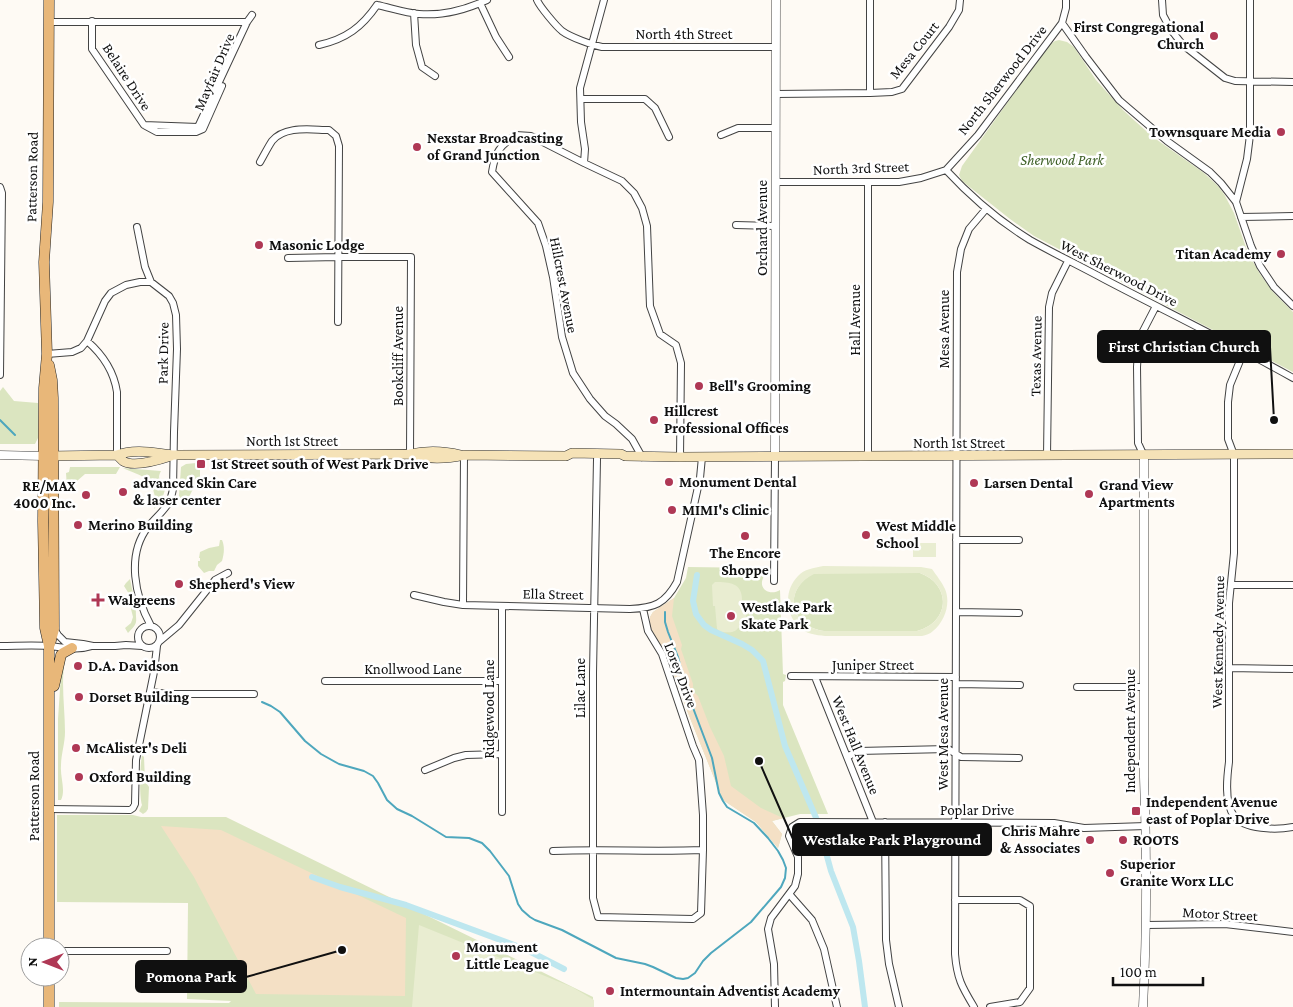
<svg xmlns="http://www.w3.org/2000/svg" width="1293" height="1007" font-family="'Crimson Pro',serif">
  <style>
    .green { fill: #dbe5c0 }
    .sand { fill: #f4e0c5 }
    .pitch { fill: #e9edd1; fill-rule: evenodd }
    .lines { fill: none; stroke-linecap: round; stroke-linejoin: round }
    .stream { stroke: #4ea7bd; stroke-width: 2 }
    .canal { stroke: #bee7ef; stroke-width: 6 }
    .minor-casing { stroke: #434343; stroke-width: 8 }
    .tertiary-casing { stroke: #434343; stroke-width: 9 }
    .secondary-casing { stroke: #323232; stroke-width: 10 }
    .primary-casing { stroke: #212121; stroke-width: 11 }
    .minor { stroke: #fff; stroke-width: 6 }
    .tertiary { stroke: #fff; stroke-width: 8 }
    .secondary { stroke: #f5e2b7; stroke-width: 9 }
    .primary { stroke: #e8b779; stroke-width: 10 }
    .poi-dot { fill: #af3855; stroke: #fff; stroke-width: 2 }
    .labels { text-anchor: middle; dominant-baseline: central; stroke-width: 5; stroke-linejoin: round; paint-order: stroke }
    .poi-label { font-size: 15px; font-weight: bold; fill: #101010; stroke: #fff; text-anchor: start }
    .street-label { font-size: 15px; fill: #101010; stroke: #fff }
    .park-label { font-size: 15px; font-style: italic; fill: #3e6027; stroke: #fff }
    .leader { fill: none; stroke: #101010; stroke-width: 2 }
    .callout-dot { fill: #101010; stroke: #fff; stroke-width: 2 }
    .callout { fill: #101010; stroke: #101010; stroke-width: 2 }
    .callout-label { font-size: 16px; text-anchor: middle; font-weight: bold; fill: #fff }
  </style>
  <rect width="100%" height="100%" fill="#fefaf4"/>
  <!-- green -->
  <path class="green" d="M1059,40l8,2 7,5 22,33 27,30 12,11 18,16 51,36 14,13 6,8 10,19 14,40 12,21 13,18 20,20v60l-259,-136 -24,-17 -48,-38 -3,-6 3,-9 86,-120 7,-5z
    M3,387l11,14 24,2v35l-3,6h-35v-53z
    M196,463v5l4,2v15l-7,4 -4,8 -7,4 -3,-5 2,-29 5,-3z
    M70,467h50l-4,7h-31l-16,14h-2l-1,-15 3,-1z
    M123,468l38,3c-2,4 -3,7 0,10l5,2c-1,10 -4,18 -12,26 0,-5 2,-11 0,-16 -3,-18 -18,-18 -31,-25z
    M220,540h2c3,7 2,14 0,21l-5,4 -3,6h-5l-5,2 -6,-7v-5h2v-3h-1l1,-6 9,-4 10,-2z
    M688,567l82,1c-2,4 -5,5 -7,10 -5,12 8,18 17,12l3,84 3,1 -1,6 -2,1v23l45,109h-28l-28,7 10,13 -4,14 -22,-26 -33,-22 -35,-87 -22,-60 -16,-26v-10l3,-5 21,-14 12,-20z
    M814,573h106c32,12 30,49 -3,58h-93c-34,-5 -42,-41 -10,-58z
    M130,579l6,29c-1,14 4,13 -8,25l-3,-5 6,-5 2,-6 -2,-8v-12l-7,-11 2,-3z
    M66,655c-6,25 -1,51 -1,77 0,11 -4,23 -4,34 -1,11 5,24 0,34h-3v-81l4,-60z
    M142,755l2,2 1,24 4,6 -1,22 -2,3 -3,2 -4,-3 3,-6c-3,-10 -2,-39 0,-50z
    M57,815h76l8,2h85l367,180v10h-534v-5l170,1 2,-2 -44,-2 1,-96 -131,-1z"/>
  <!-- sand -->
  <path class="sand" d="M674,598l-2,18 10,29 -1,4 12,35v7l5,5 12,31 14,29 7,30 30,22 22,10 -11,3 10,13 -4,14 -22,-26 -33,-22 -35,-87 -22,-60 -16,-26v-10l3,-5z
    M161,826l60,4 185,88 -1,78 -149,-2 -62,-117z"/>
  <!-- pitch -->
  <path class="pitch" d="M913,543h23v14h-23z
    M823,566l98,1 11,2c4,6 10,13 13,20 6,14 0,32 -12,42 -3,3 -7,4 -11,5h-97c-9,-1 -19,-2 -26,-9 -14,-13 -15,-37 -1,-51 6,-7 16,-8 25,-10zM920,573c32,12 30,49 -3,58h-93c-34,-5 -42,-41 -10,-57z
    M715,582c15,0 27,1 27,18l3,2 2,24 -9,2c-4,6 -12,4 -18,4l-3,-3 -2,-23h-2l-1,-21z
    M419,925l153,62 22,13v7h-182z"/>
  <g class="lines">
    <!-- stream -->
    <path class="stream" d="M0,420l15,15
      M262,702l9,4 9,6 25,29 16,13 18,10 25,7 9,5 5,7 9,17 10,9 15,7 34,21 23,1 13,5 8,8 19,25 9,28 4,6 8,7 5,3 27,10 54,28 29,6 8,3 23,11 7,1 5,-1 7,-5 8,-12 8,-8 40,-31 30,-35 4,-9 1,-10 -3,-8 -5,-9 -10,-13 -14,-15 -27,-16 -4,-6 -4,-8 -7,-35 -25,-66 -9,-35 -10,-25 -3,-10v-10"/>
    <!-- canal -->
    <path class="canal" d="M697,575l-4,26 3,13 8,11 7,5 31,14 10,6 11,11 22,85 32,74 14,51 22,56 6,34 6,46
      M312,877l28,10 66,18 119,44 39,20"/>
    <!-- minor casing -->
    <g class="minor-casing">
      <path id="minor" d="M537,0c3,7 19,26 25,31 8,6 30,14 40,16h174
        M604,0l-24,88 1,34 4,27 -1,14 38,18 12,12 8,15 5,18 3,80 10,28 16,11 5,18 -1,94
        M1162,0l1,15 8,15 12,15 42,33 10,3 58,1
        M480,3l16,34 13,20
        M377,5c14,3 28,8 42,9 24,2 46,-4 68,-14
        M414,13l2,32 6,22 13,9
        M92,21v28l52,76 54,2 49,-105 5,-7
        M48,22h199
        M1062,23l24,34 33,43 48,41 43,31 11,11 15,19 15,44 9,20 14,21 19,19
        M319,45c27,-6 43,-18 58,-40
        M870,93v-93
        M776,94l94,-1 22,-1 10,-3 47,-62 10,-17 1,-10
        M581,99h64l10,9 14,29
        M144,125l13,7h39l7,-3 19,-43
        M721,135l17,-7h38
        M260,162c4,-7 8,-15 12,-21 13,-16 40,-11 57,-11l7,6 3,10 -1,176
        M584,163l-53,-27 -15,-1c-17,11 -21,18 -24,37l46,51 8,23 7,31 9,60 11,36 17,26 15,17 11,8 16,15 10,18
        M946,170c25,27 53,51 84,70 25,14 50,26 74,39 63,33 127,64 189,99
        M946,170l32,-35 84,-112 4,-15v-8
        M776,182h123l22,-4 25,-8
        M868,182v275
        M0,187l2,6 -2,182
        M1236,202l11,-43 3,-24v-135
        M1241,217l52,-1
        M736,225l40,1
        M137,227l8,40 6,15
        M288,258l50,-1h73l-1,197
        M87,341c15,13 27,31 30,51v63
        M1244,351l-14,34 -2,17v37l6,16v98l-5,50v159c-2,15 -5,41 5,54 10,14 43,14 59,11
        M47,354l25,-2 9,-4 6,-7 18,-40 6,-8 15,-8 14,-3h11l18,14 4,7 3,12 1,34 -3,83 -1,57c-3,19 -14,24 -25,38 -22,28 -13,70 3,99
        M1047,456l2,-149 3,-14 16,-32
        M1144,456l-6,-13 -1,-76 1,-16 4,-18 14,-27
        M597,459l-4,214v225l5,19 95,2 8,-6 2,-63v-35l-4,-55 -6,-14 -31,-92 -14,-23 -5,-22
        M956,540h63
        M774,581l1,-124
        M1231,585h62
        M414,595l30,7 19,3 167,4c24,-1 35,-5 47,-27l23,-104 2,-21
        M463,605l1,-150
        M502,606v206
        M956,612l63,1
        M138 637a11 11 0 1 1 22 0a11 11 0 1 1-22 0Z
        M54,629l4,6 7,7 18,2 10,2h22l11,-1 16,1
        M160,641l19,-16 36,-45 13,-7
        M0,646c16,0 32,-1 48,0 15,1 29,5 44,0
        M1229,668l64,1
        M791,676l165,1
        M815,677l58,145
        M325,681h176
        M956,684l64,1
        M1077,687h67
        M150,692l19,2h85
        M847,757l11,-6 90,-2 13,8 58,1
        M425,770l29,-12 12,-3 36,-1
        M49,809l81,1 3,-2 2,-4 1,-44 18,-88 3,-26
        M885,822l1,118 3,24 10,43
        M553,851c50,-2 100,1 150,-1
        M790,895l22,25 12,29 13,58
        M955,900h65l10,6v82l-10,14 -30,5
        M1146,925l79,-1 68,8
        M60,951h107
        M775,1007l-1,-43 -6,-35 3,-11 24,-32 3,-12v-17l-9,-21 3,-9 8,-5 254,1 30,5 62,-2
        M974,1007c-12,-20 -17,-28 -19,-53l2,-682 4,-23 8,-20 17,-20"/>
    </g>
    <!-- tertiary casing -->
    <g class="tertiary-casing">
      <path id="tertiary" d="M0,455l43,1
        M775,457l1,-457
        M1143,1007c4,-77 4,-153 1,-230v-321"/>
    </g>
    <!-- secondary casing -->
    <g class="secondary-casing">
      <path id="secondary" d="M410,454c18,6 36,5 54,1l102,1 6,-3 49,1 4,2 55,1 613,-3
        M117,455c2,2 4,4 6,6 11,7 36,-1 48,-5
        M48,456l69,-1c18,-7 38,-2 57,0l236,-1c17,-4 35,-3 51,1"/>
    </g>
    <!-- primary casing -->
    <g class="primary-casing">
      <path id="primary" d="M49,0l-1,202 -4,60 3,92 -3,34 -1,134 2,106 4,18v301
        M49,365l3,15 1,18 1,231 -4,15
        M54,686l7,-31 2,-2 9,-5
        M49,1007v-30"/>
    </g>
    <!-- minor -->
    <use href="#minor" class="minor"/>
    <!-- tertiary -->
    <use href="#tertiary" class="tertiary"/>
    <!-- secondary -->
    <use href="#secondary" class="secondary"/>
    <!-- primary -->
    <use href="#primary" class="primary"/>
  </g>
  <!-- markers -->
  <g class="poi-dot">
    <circle cx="1214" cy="36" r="5"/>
    <circle cx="1281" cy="132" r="5"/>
    <circle cx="417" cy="147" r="5"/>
    <circle cx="259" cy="245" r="5"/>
    <circle cx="1281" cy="254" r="5"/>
    <circle cx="699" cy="386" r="5"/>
    <circle cx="654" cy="420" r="5"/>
    <rect x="196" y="459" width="10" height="10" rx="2.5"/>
    <circle cx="669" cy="482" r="5"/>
    <circle cx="974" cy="483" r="5"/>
    <circle cx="123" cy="492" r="5"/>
    <circle cx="1089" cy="494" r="5"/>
    <circle cx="86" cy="495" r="5"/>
    <circle cx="672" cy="510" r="5"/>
    <circle cx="78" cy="525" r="5"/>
    <circle cx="866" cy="535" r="5"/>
    <circle cx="745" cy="536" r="5"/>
    <circle cx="179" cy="584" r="5"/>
    <path d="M95.5 592.5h5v5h5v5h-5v5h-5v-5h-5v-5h5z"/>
    <circle cx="731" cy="616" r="5"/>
    <circle cx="78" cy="666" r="5"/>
    <circle cx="79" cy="697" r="5"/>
    <circle cx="76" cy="748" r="5"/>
    <circle cx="79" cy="777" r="5"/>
    <rect x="1131" y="806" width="10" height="10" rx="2.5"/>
    <circle cx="1090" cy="840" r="5"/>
    <circle cx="1123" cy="840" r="5"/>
    <circle cx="1110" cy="873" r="5"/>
    <circle cx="456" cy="956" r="5"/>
    <circle cx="610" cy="991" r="5"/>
  </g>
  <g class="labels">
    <!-- poi labels -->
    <g class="poi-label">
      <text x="1204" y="27" text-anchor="end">First Congregational<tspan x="1204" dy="17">Church</tspan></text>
      <text x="1271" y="132" text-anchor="end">Townsquare Media</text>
      <text x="427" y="138">Nexstar Broadcasting<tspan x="427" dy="17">of Grand Junction</tspan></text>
      <text x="269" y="245">Masonic Lodge</text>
      <text x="1271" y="254" text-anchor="end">Titan Academy</text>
      <text x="709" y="386">Bell's Grooming</text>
      <text x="664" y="411">Hillcrest<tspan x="664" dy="17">Professional Offices</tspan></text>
      <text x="211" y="464">1st Street south of West Park Drive</text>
      <text x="679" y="482">Monument Dental</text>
      <text x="133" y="483">advanced Skin Care<tspan x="133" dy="17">&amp; laser center</tspan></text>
      <text x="984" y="483">Larsen Dental</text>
      <text x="1099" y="485">Grand View<tspan x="1099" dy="17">Apartments</tspan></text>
      <text x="76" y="486" text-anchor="end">RE/MAX<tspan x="76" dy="17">4000 Inc.</tspan></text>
      <text x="682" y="510">MIMI's Clinic</text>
      <text x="88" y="525">Merino Building</text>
      <text x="876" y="526">West Middle<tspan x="876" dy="17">School</tspan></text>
      <text x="745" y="553" text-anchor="middle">The Encore<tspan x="745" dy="17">Shoppe</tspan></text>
      <text x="189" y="584">Shepherd's View</text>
      <text x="108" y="600">Walgreens</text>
      <text x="741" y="607">Westlake Park<tspan x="741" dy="17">Skate Park</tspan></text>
      <text x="88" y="666">D.A. Davidson</text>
      <text x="89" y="697">Dorset Building</text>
      <text x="86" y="748">McAlister's Deli</text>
      <text x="89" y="777">Oxford Building</text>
      <text x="1146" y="802">Independent Avenue<tspan x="1146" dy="17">east of Poplar Drive</tspan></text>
      <text x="1080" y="831" text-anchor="end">Chris Mahre<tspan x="1080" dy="17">&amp; Associates</tspan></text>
      <text x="1133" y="840">ROOTS</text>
      <text x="1120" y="864">Superior<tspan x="1120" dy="17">Granite Worx LLC</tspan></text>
      <text x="466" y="947">Monument<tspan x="466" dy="17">Little League</tspan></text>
      <text x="620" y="991">Intermountain Adventist Academy</text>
    </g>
    <!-- street labels -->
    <g class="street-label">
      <text x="684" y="34">North 4th Street</text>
      <text transform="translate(914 50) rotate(-51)">Mesa Court</text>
      <text transform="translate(214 72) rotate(-67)">Mayfair Drive</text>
      <text transform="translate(127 77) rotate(57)">Belaire Drive</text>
      <text transform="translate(1002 80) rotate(-52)">North Sherwood Drive</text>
      <text transform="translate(861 168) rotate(-2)">North 3rd Street</text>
      <text transform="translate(32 177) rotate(-89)">Patterson Road</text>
      <text transform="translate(762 228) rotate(-90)">Orchard Avenue</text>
      <text transform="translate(1119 273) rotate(27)">West Sherwood Drive</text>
      <text transform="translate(564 285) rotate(79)">Hillcrest Avenue</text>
      <text transform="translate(855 320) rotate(-90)">Hall Avenue</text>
      <text transform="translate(944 329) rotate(-90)">Mesa Avenue</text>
      <text transform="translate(163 353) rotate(-89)">Park Drive</text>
      <text transform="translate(398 356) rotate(-90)">Bookcliff Avenue</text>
      <text transform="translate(1036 356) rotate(-89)">Texas Avenue</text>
      <text x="292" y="441">North 1st Street</text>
      <text x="959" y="443">North 1st Street</text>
      <text transform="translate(553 594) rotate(1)">Ella Street</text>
      <text transform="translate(1218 642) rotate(-89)">West Kennedy Avenue</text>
      <text x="873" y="665">Juniper Street</text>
      <text x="413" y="669">Knollwood Lane</text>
      <text transform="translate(681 675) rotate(69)">Lorey Drive</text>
      <text transform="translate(580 688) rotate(-90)">Lilac Lane</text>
      <text transform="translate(489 709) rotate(-90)">Ridgewood Lane</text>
      <text transform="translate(1130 731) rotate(-90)">Independent Avenue</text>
      <text transform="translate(943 734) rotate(-90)">West Mesa Avenue</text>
      <text transform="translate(856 745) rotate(68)">West Hall Avenue</text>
      <text transform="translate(34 796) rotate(-90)">Patterson Road</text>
      <text x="977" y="810">Poplar Drive</text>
      <text transform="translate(1220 914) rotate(3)">Motor Street</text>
    </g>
    <!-- park labels -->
    <g class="park-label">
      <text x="1062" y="160">Sherwood Park</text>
    </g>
  </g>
  <!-- callouts -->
  <path class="leader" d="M1274 420L1270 347M759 761L793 839M342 950L246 977"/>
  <g class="callout-dot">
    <circle cx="1274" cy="420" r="5"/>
    <circle cx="759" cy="761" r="5"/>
    <circle cx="342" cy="950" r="5"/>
  </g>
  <g class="callout">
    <rect x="1098" y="331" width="172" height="31" rx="5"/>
    <rect x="793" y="824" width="198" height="31" rx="5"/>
    <rect x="136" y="961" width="110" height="31" rx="5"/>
  </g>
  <g class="callout-label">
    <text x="1184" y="352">First Christian Church</text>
    <text x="892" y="845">Westlake Park Playground</text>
    <text x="191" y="982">Pomona Park</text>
  </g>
  <!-- north arrow -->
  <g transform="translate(45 962) rotate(270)"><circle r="24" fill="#ffffff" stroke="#9f9f9f"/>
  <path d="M0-4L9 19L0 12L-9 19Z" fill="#af3855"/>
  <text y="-8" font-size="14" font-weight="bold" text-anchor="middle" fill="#101010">N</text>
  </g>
  <!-- scale -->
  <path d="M1113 977v8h90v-8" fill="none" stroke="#101010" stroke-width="2.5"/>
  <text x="1120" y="977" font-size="15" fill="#101010" stroke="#ffffff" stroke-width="4" paint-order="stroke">100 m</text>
</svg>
